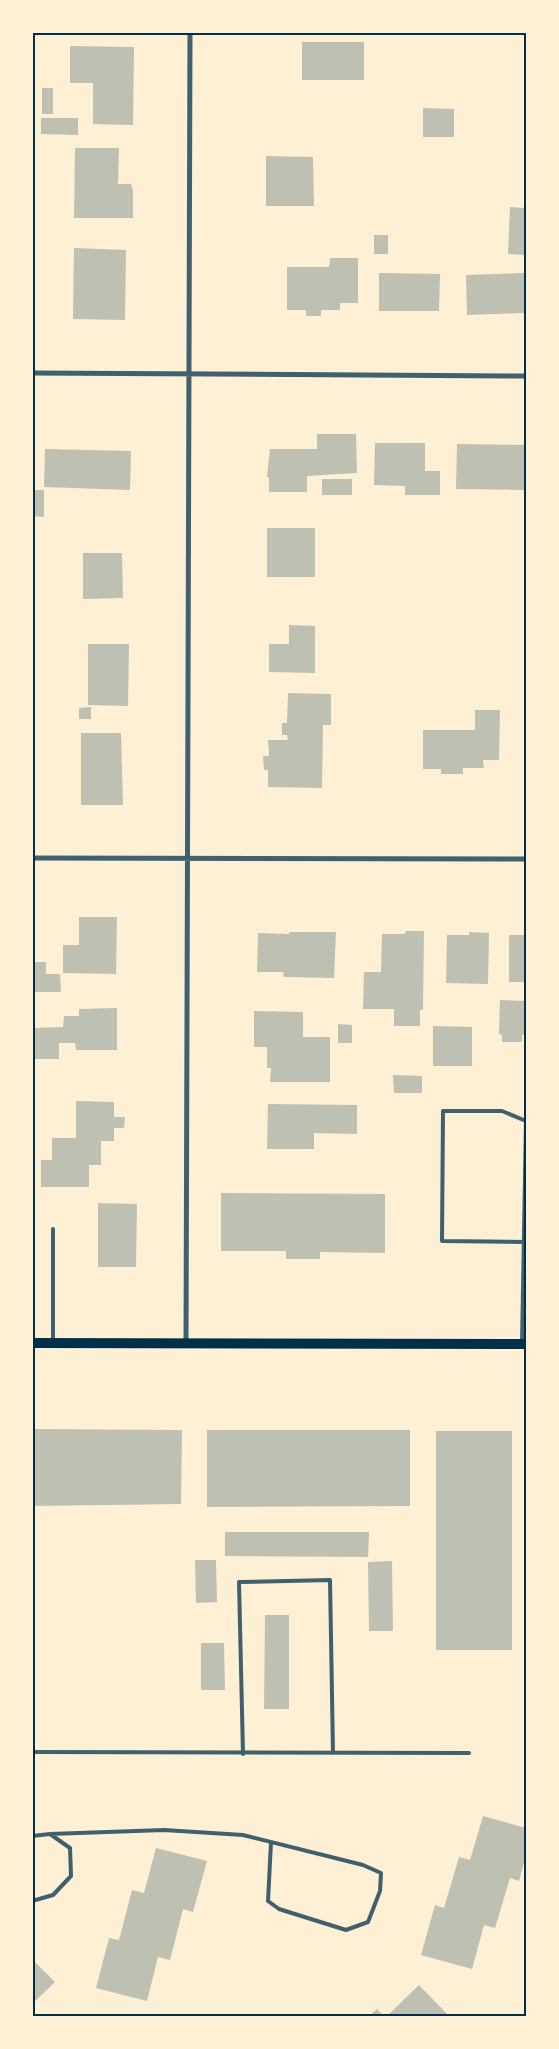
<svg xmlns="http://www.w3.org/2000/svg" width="559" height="2049" font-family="'Golos Text',sans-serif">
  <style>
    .building { fill: #bec0b2 }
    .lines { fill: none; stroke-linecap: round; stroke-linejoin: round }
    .service { stroke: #3f606c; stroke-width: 4 }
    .minor { stroke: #3f606c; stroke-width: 5 }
    .secondary { stroke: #003049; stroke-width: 10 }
    .neatline { fill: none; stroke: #003049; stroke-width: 2 }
  </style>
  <rect width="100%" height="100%" fill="#fdf0d5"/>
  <!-- building -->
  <path class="building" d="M302,42h62v38h-62z
    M70,46l64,1 -1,78 -40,-1v-41h-23z
    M42,88h11v26h-11z
    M423,108l31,1v28h-31z
    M41,118h37v17l-37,-1z
    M75,148h44l-1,36h13l2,7v27h-59z
    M266,156l47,1 1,49h-48z
    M510,207l16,1v47l-18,-1z
    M374,235h14v19h-14z
    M74,248l52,2 -1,70 -52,-1z
    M330,258h28v45h-18v7h-19v6h-15v-6h-19v-43h42z
    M379,273l61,1 -1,37h-60z
    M526,273v40l-59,2 -1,-40z
    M317,434h39l1,39 -50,3v16h-38v-15h-2l3,-28h47z
    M375,443h50v28h15v24h-35v-9l-31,-1z
    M457,444l69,1v45l-70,-1z
    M45,449l86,2 -1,39 -86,-3z
    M322,479h30v16h-30z
    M32,490h12v27l-12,-1z
    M267,528h48v49h-48z
    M83,553h39l1,45 -40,1z
    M289,625l26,1v47l-46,-1v-28h20z
    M88,644h41l-1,62 -40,-1z
    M288,693l43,1v31h-8l-1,63 -54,-1v-17h-4l-1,-14h6l-1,-16h20l-1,-5h-5v-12h5z
    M91,707v12h-12v-11z
    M475,710h25l-1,50h-16l1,8h-21v6h-22v-5h-18v-39h52z
    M81,733h40l2,72h-42z
    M79,917h38l-1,57 -53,-1v-28h16z
    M406,931h18l-1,79h-3v16h-26v-17h-31l1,-37h17l1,-38h23z
    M289,932h47l-2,46 -50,-1 -1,-5h-26l1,-39 31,1z
    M469,932l20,1 -1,51 -42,-1 1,-48h22z
    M509,935h17v47h-17z
    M32,962h14v12h14l1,18h-29z
    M500,1000l25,1v34h-3v7h-20v-7l-3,-1z
    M117,1008v42h-41l-1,-7h-16v16h-27l1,-31 30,-1 1,-11h15v-7z
    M254,1011l49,1v25h27v45h-60l1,-14h-4v-21h-13z
    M338,1024l14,1v18h-14z
    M433,1026l39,1v39h-39z
    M393,1075l29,1v17h-28z
    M76,1101l38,1v15h11l-1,11h-10v13h-13v24h-12v22h-48v-27h11v-22h24z
    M268,1104l89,1v29l-43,-1v16h-47z
    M221,1193l164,1v59l-65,-1v7h-34v-8h-65z
    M98,1203l39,1 -1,63h-38z
    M32,1429l150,1 -1,74 -149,2z
    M207,1430h203v76l-203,1z
    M436,1431h76v219h-76z
    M225,1532h144l-1,25 -143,-1z
    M195,1560h21l1,42 -21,1z
    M392,1561l1,70h-24l-1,-69z
    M265,1615h24v94h-25z
    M201,1643h23l1,47h-24z
    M483,1816l43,12v27l-7,26 -9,-3 -15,50 -11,-3 -12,44 -51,-14 14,-50 9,3 15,-51 11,3z
    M156,1848l51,13 -14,51 -10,-3 -13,51 -12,-3 -11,44 -51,-13 13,-50 10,2 13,-50 12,3z
    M32,1959l23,23 -23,22z
    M419,1985l30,31h-62z
    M377,2009l7,7h-15z"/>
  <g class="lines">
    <!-- service -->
    <path class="service" d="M53,1229v113
      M522,1344l4,-223 -24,-10h-59l-1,130 82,1
      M32,1752l437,1
      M243,1754l-4,-172 91,-2 3,173
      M50,1834l114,-4 79,5 120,30 18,8 -1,18 -12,31 -22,8 -67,-21 -11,-8 3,-59
      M32,1836l18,-2 20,14 1,28 -18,19 -21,6"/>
    <!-- minor -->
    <path class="minor" d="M32,373l494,3
      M32,858l494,1
      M186,1343l4,-1311"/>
    <!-- secondary -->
    <path class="secondary" d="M32,1343l494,1"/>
  </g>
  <!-- border -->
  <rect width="559" height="2049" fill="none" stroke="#fdf0d5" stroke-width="68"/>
  <rect x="34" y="34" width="491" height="1981" class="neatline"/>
</svg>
